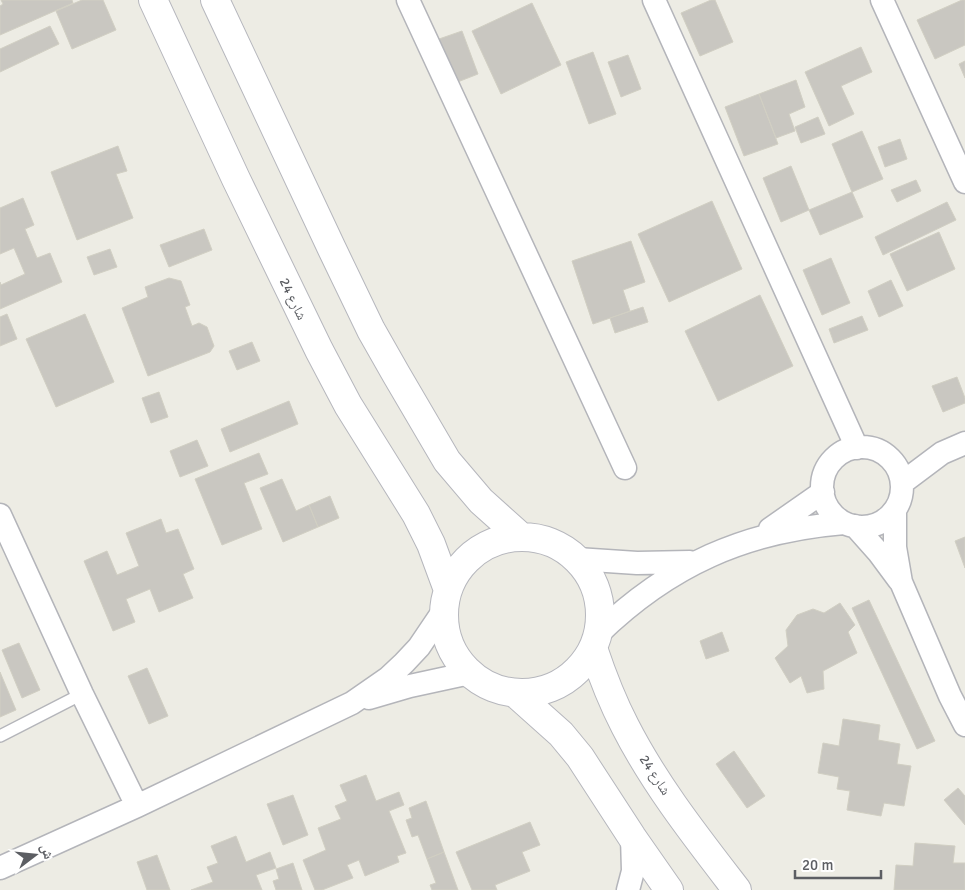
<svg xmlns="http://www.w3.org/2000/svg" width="965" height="890" font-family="Signika,'Noto Naskh Arabic',sans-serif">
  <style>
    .building { fill: #c9c7c1; stroke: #d1cfc3 }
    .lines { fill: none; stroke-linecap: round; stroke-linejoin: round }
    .lane-casing { stroke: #b4b5ba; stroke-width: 14 }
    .street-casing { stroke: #b4b5ba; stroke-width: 25 }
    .secondary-casing { stroke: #b6b7bd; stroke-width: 30 }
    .lane { stroke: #fff; stroke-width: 11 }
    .street { stroke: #fff; stroke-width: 22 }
    .secondary { stroke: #fff; stroke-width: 28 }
    .labels { text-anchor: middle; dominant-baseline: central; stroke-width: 5; stroke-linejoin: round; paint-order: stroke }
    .street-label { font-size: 14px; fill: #5c5e63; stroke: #fff }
  </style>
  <rect width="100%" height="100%" fill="#edece4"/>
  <!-- building -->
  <path class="building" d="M1,0h71l1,3 -73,32v-29l3,-2z
    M82,0h21l13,30 -44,19 -16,-38z
    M711,0h4l18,42 -33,14 -19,-43z
    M962,0h3v45l-30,14 -18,-39z
    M532,3l29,62 -60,29 -29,-63z
    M50,26l9,18 -59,28v-23z
    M462,31l16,43 -23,9 -16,-44z
    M861,47l11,25 -31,14 13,28 -25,12 -24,-54z
    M593,52l23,62 -27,10 -23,-62z
    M628,55l13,34 -20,8 -13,-35z
    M965,61v17l-6,-14z
    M796,80l9,27 -16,7 6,17 -19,7 -17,-44z
    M759,94l19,50 -34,12 -19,-49z
    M818,117l7,17 -24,9 -6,-16z
    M862,131l21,48 -31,13 -20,-48z
    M900,139l7,20 -22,8 -7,-20z
    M118,146l9,25 -11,3 17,44 -56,22 -26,-68z
    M791,166l18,44 -28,12 -18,-44z
    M916,180l5,11 -24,11 -6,-12z
    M852,192l11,25 -43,18 -11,-25z
    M23,198l11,27 -9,4 12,29 13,-5 12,29 -62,27v-27l1,3 24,-11 -11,-26 -14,6v-46z
    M712,201l30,68 -73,33 -31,-68z
    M947,202l9,18 -73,35 -8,-18z
    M204,229l8,21 -43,17 -9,-22z
    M939,232l16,37 -48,22 -17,-37z
    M631,241l14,41 -22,8 7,21 -37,13 -21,-63z
    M110,249l7,18 -23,8 -7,-18z
    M831,258l19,45 -28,12 -19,-45z
    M169,278l12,3 9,24 -5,2 7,19 7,-3 8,4 7,19 -4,6 -62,24 -26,-68 26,-11 -3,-10z
    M891,280l12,26 -24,11 -11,-26z
    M760,295l33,71 -75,35 -33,-70z
    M643,307l5,15 -33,11 -5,-15z
    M7,314l10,25 -17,7v-29z
    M85,314l29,68 -58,25 -30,-68z
    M862,316l6,14 -34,13 -5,-14z
    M252,342l8,19 -23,9 -8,-19z
    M957,377l8,21v5l-22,9 -11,-26z
    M159,392l9,25 -17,6 -9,-25z
    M289,401l9,23 -68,28 -9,-23z
    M197,440l11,26 -28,11 -10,-26z
    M259,453l9,21 -24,9 18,46 -40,16 -27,-66z
    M282,479l14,32 13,-6 9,22 -35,15 -23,-54z
    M330,496l9,22 -21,9 -9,-22z
    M161,519l5,14 12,-4 16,40 -11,5 10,24 -34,14 -9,-23 -24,10 9,23 -22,9 -29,-70 23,-10 10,24 22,-9 -13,-33z
    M965,537v31l-10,-27z
    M869,600l66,141 -18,8 -65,-141z
    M840,603l15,22 -7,7 9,21 -34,18 1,18 -17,4 -6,-17 -11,7 -15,-25 13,-12 -2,-16 11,-15 16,-6 11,4z
    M722,632l7,19 -23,8 -6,-18z
    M19,643l21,47 -18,8 -20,-48z
    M147,668l21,48 -19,8 -21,-48z
    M0,672l16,38 -16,7z
    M843,719l37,6 -2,15 22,4 -3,20 14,2 -7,40 -20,-3 -3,13 -34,-6 3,-19 -13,-2 2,-12 -21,-4 5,-30 16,3z
    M734,751l31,45 -18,12 -31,-44z
    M366,775l10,26 23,-9 5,13 -15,6 17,42 -9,3 2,6 -34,14 -6,-16 -12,5 6,13 -31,12h-7l-12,-30 23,-10 -8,-22 23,-9 -6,-13 12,-5 -7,-16z
    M958,788l7,8v29l-21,-25z
    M293,795l15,40 -25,10 -16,-41z
    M426,801l18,51 -17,7 -9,-24 -6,2 -6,-17 6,-2 -3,-10z
    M530,822l10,23 -18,7 8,19 -35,14 2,5h-25l-16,-38z
    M236,836l10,26 24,-10 6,16 -20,7 6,15h-71l22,-8 -6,-15 11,-4 -7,-17z
    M915,843l40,3 -2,17h12v27h-71l2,-25 17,1z
    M444,852l14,38h-26l-2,-5 6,-2 -9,-24z
    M157,855l13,35h-23l-10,-28z
    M293,863l9,27h-26l-3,-9 6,-2 -3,-10z"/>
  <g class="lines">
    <!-- lane casing -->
    <g class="lane-casing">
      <path id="lane" d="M0,736l82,-42"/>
    </g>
    <!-- street casing -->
    <g class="street-casing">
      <path id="street" d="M408,0l217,468
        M654,0l203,448
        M882,0l83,182
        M822 487a40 40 0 1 1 80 0a40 40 0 1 1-80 0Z
        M902,483l40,-30 23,-10
        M895,510v37l6,35 49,114 15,29
        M0,515l82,179 55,112
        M855,526l24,27 20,27
        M770,529l53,-37
        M577,559l60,4 53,-1
        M598,634c71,-69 147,-103 246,-111
        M369,698l41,-12 60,-13
        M0,868l137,-62 215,-103 36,-25 16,-15 15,-16 25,-37
        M628,890l5,-19 -1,-34"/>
    </g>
    <!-- secondary casing -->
    <g class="secondary-casing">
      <path id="secondary" d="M153,0l83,179 83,171 29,55 68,109 15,30 17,46
        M215,0l117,249 39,81 25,44 51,87 34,40 39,35
        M444 615a78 78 0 1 1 156 0a78 78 0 1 1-156 0Z
        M593,648c9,27 19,53 32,78 30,59 72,112 112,164
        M515,693l46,41 19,23 52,80 37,53"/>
    </g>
    <!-- lane -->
    <use href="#lane" class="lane"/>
    <!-- street -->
    <use href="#street" class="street"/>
    <!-- secondary -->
    <use href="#secondary" class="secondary"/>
  </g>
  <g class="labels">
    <!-- street labels -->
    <g class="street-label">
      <text transform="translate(293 299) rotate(64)">شارع 24</text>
      <text transform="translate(655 775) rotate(57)">شارع 24</text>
    </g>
  </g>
  <!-- north arrow -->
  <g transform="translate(35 855) rotate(74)" stroke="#ffffff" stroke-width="4" paint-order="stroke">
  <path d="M0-4L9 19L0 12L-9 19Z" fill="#5c5e63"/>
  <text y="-8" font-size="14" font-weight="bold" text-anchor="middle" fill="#5c5e63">ش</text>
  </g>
  <!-- scale -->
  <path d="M795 870v8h86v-8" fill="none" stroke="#5c5e63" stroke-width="2.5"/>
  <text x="802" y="870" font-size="15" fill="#5c5e63" stroke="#ffffff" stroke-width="4" paint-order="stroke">20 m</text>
</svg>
